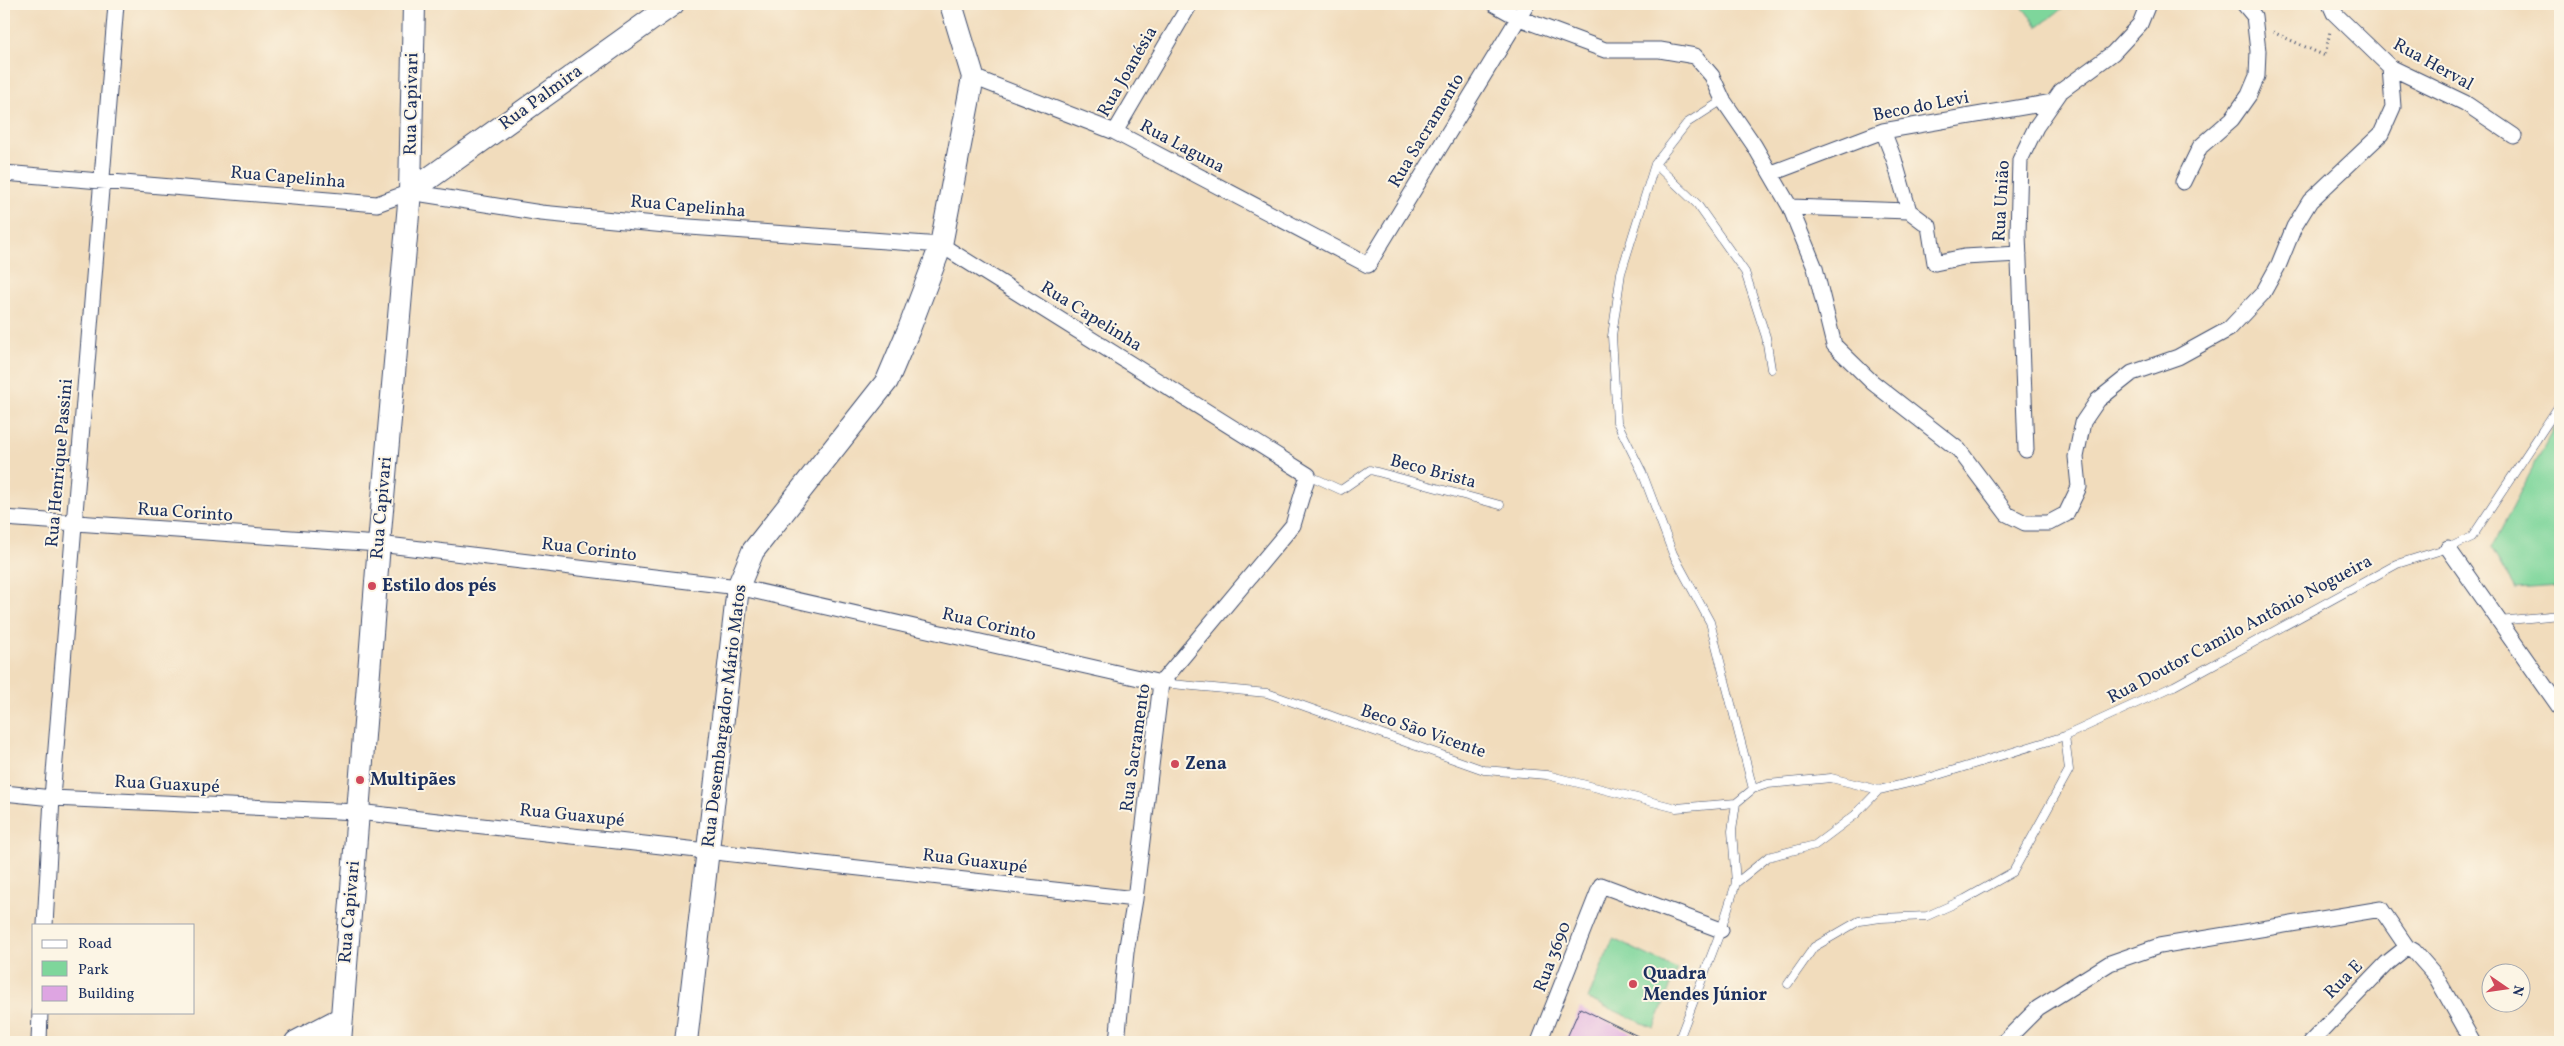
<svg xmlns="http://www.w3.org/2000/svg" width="2564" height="1046" font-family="Vollkorn,serif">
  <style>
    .green { fill: #7ed69b; stroke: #4c827c }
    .building { fill: #dea5e2 }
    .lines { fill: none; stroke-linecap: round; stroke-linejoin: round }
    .lane-casing { stroke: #3b496c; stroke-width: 9 }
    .street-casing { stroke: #3b496c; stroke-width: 17 }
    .secondary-casing { stroke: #3b496c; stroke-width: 24 }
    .path { stroke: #3b496c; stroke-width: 3; stroke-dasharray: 1 4; stroke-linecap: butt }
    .lane { stroke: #fff; stroke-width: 8 }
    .street { stroke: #fff; stroke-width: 15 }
    .secondary { stroke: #fff; stroke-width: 22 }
    .poi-dot { fill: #d1495b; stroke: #fcf5e5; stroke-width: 2 }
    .labels { text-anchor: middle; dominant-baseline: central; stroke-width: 4; stroke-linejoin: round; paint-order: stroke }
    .street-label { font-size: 18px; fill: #1b2f5e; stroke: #fcf5e5 }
    .poi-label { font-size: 18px; font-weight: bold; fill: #1b2f5e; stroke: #fcf5e5; text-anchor: start }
  </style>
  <rect width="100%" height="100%" fill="#fcf5e5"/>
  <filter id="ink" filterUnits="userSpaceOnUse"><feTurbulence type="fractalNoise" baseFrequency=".02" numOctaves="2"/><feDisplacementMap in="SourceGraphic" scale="10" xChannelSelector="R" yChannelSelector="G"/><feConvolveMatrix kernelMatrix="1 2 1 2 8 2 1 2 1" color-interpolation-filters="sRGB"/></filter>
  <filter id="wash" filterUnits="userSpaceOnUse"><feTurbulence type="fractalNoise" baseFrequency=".0096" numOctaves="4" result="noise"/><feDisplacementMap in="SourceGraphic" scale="20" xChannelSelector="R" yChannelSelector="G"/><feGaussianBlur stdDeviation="1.12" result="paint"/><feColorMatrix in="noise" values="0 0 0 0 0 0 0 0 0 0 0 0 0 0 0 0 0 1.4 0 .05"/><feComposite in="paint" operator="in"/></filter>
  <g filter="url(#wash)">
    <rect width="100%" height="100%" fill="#f1dcbc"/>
    <!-- green -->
    <path class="green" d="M2020,4h48l-30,23z
      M2560,416v171l-45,3 -24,-42z
      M1613,939l64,30 -23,59 -66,-29z"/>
    <g id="blocks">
      <!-- building -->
      <path class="building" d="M1580,1008l70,34h-85z"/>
    </g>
  </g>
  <g filter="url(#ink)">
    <use href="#blocks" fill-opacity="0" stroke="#3b496c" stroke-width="1"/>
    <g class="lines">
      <!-- lane casing -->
      <g class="lane-casing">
        <path id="lane" d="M1723,100l-36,23 -32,41 -34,109 -9,63 5,86 25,50 31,82 37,68 43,167
          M1655,164l42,40 48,68 21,65 5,32
          M1308,475l33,15 29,-20 130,35
          M2499,621l61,-6
          M1161,683l106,10 217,77 63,5 129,33 60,-5
          M1736,883l32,-26 47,-12 40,-30 24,-25
          M1788,984l26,-37 45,-26 22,-3 46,-2 38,-17 48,-27 56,-102 -4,-34
          M1678,1042l43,-112 15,-47 -4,-52 4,-28 17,-14 15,-5 63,-6 48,12 46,-11 140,-43 109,-50 223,-122 51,-16 24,-11 88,-133"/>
      </g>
      <!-- street casing -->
      <g class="street-casing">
        <path id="street" d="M1494,4l25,14 86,32h55l35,6 17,20 11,24 31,45 36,62 25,61 19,77 38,37 87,68 48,64 18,9h24l17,-9 13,-27 -3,-30 7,-35 15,-22 34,-27 46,-16 51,-28 34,-36 16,-29 15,-37 16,-26 71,-67 12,-27 -3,-40
          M2330,4l4,9 56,54 75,36 49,33
          M973,77l142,55 253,133 159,-261
          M1883,131l11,28 15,52 20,15 6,37 29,-6 55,-3
          M1115,132l75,-128
          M4,173l373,31 33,-12 131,21 135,13 265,19 367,230 -15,50 -132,158 -26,216 -9,53 -9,90
          M1772,173l111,-42 170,-29
          M2183,182l17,-35 32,-28 17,-24 8,-19 1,-25 -4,-35 -10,-12
          M1790,207l119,4
          M2026,450l-8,-216 2,-74 16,-33 25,-36 52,-38 27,-29 8,-20
          M4,518l375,26 359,43 423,96
          M2448,548l112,160
          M4,793l48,5 306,14 777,87
          M45,925l7,-127 64,-794
          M39,1042l1,-30
          M1539,1042l62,-157 120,45
          M2004,1042l34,-34 72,-45 49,-17 222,-37 26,38 7,4 21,24 38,67
          M2311,1042l76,-79 20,-16"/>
      </g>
      <!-- secondary casing -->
      <g class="secondary-casing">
        <path id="secondary" d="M410,192l263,-188
          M296,1042l44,-23
          M340,1042l39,-498 31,-352 4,-188
          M686,1042l52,-455 15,-36 134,-170 22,-52 32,-84 32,-168 -22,-73"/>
      </g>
      <!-- path -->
      <path class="path" d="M2273,32l52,24 5,-25"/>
      <!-- lane -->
      <use href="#lane" class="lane"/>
      <!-- street -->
      <use href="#street" class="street"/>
      <!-- secondary -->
      <use href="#secondary" class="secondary"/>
    </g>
  </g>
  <!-- markers -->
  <g class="poi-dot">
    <circle cx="372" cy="586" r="5"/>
    <circle cx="1175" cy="764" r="5"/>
    <circle cx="360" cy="780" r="5"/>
    <circle cx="1633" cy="984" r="5"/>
  </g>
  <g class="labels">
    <!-- street labels -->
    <g class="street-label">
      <text transform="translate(2433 65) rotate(29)">Rua Herval</text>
      <text transform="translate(1128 72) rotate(-60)">Rua Joanésia</text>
      <text transform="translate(541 98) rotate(-36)">Rua Palmira</text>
      <text transform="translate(412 104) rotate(-89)">Rua Capivari</text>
      <text transform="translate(1921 107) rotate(-11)">Beco do Levi</text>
      <text transform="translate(1427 131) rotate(-59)">Rua Sacramento</text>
      <text transform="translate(1182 147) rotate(28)">Rua Laguna</text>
      <text transform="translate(288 178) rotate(5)">Rua Capelinha</text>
      <text transform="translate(2002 201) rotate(-87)">Rua União</text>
      <text transform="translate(688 207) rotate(5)">Rua Capelinha</text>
      <text transform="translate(1091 317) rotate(32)">Rua Capelinha</text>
      <text transform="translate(60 463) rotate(-85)">Rua Henrique Passini</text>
      <text transform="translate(1433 472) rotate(15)">Beco Brista</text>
      <text transform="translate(382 508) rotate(-85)">Rua Capivari</text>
      <text transform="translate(185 513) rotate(4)">Rua Corinto</text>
      <text transform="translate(589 550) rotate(7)">Rua Corinto</text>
      <text transform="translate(989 625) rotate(13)">Rua Corinto</text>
      <text transform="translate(2240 630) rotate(-28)">Rua Doutor Camilo Antônio Nogueira</text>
      <text transform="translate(725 716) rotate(-83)">Rua Desembargador Mário Matos</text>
      <text transform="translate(1423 732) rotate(19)">Beco São Vicente</text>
      <text transform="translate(1136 748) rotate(-82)">Rua Sacramento</text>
      <text transform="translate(167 785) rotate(3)">Rua Guaxupé</text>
      <text transform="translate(572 816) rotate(6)">Rua Guaxupé</text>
      <text transform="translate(975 862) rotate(7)">Rua Guaxupé</text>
      <text transform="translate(350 912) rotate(-85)">Rua Capivari</text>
      <text transform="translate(1553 957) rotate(-69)">Rua 3690</text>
      <text transform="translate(2344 980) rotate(-45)">Rua E</text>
    </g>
    <!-- poi labels -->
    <g class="poi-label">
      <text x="382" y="586">Estilo dos pés</text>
      <text x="1185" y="764">Zena</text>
      <text x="370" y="780">Multipães</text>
      <text x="1643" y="974">Quadra<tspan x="1643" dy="21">Mendes Júnior</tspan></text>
    </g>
  </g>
  <!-- margin -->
  <rect width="2564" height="1046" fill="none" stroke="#fcf5e5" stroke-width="20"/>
  <!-- legend -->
  <rect x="32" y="924" width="162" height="90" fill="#fcf5e5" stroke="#a2a6af"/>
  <rect x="42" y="940" width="25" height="8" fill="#ffffff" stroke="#a2a6af"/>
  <text x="78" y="948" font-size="15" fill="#1b2f5e">Road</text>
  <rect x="42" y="961" width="25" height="15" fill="#7ed69b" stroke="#a2a6af"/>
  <text x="78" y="974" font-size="15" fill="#1b2f5e">Park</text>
  <rect x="42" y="986" width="25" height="15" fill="#dea5e2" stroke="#a2a6af"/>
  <text x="78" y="998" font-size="15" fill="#1b2f5e">Building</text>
  <!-- north arrow -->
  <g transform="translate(2506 988) rotate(103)"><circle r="24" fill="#fcf5e5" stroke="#a2a6af"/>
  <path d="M0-4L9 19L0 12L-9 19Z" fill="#d1495b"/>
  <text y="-8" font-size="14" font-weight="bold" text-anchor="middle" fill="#1b2f5e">N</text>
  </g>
</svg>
